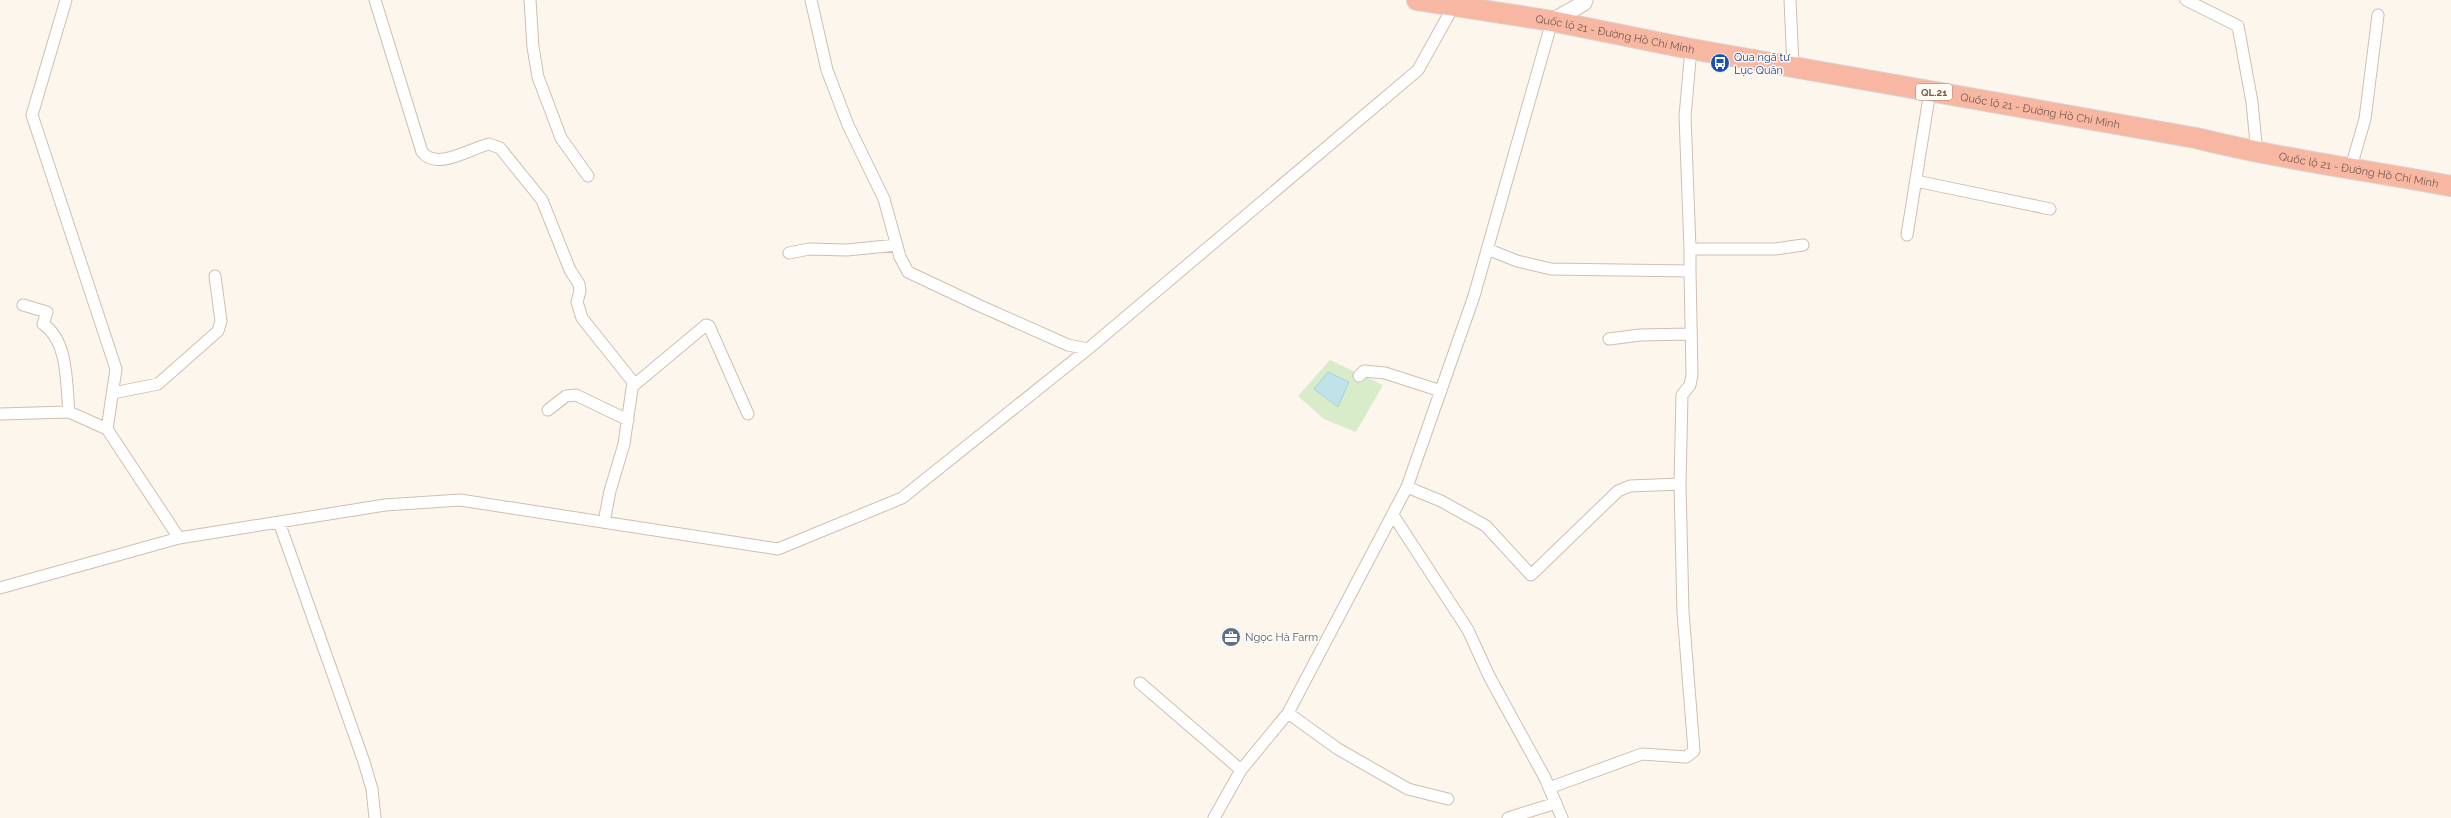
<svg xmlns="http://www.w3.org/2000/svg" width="2451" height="818" font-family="Raleway,sans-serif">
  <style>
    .green { fill: #d8ecc9 }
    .water { fill: #bfe3e8; stroke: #a5d3da }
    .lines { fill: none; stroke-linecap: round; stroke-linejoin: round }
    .street-casing { stroke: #d1beb0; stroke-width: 13 }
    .secondary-casing { stroke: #d6c0b0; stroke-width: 17 }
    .highway-casing { stroke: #dad1cd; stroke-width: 22 }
    .street { stroke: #fff; stroke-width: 11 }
    .secondary { stroke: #fff; stroke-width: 15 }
    .highway { stroke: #f7b7a3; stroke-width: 20 }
    .labels { text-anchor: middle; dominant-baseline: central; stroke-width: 3; stroke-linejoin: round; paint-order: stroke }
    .shield { fill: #fffaf3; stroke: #a28b7f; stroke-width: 1 }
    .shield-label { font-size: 10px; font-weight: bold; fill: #7a5c4d }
    .street-label { font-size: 11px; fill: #7a5c4d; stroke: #fffaf3 }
    .transit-label { font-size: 11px; fill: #164399; stroke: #fffaf3; text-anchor: start }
    .service-label { font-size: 11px; fill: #4e5e75; stroke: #fffaf3; text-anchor: start }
  </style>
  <rect width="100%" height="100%" fill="#fdf6ec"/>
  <!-- green -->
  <path class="green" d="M1330,360l53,25 -27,47 -32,-13 -26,-23z"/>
  <!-- water -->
  <path class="water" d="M1328,372l21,10 -11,25 -24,-18z"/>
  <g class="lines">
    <!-- street casing -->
    <g class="street-casing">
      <path id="street" d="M66,0l-34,115 84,254 -9,60
        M375,0l47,152c15,19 49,-4 67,-8l11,4 42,52 28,70 9,14 1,7 -3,11 5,16 51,64 -9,62 -14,47 -6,31
        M530,0l3,47 5,30 23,61 27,38
        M811,0l16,70 21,55 36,74 16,58 8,15 70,33 90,40 20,4
        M1790,0l3,66
        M2186,0l52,26 14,76 5,52
        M2351,167l14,-48 13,-104
        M1916,181l134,28
        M1907,235l23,-144
        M1487,249l30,12 34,8 139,2v-22h85l28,-4
        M1690,249l-5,-133 6,-67
        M789,253l20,-4 38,1 50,-5
        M23,305l24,7 -4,12c26,17 23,61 26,88
        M1609,339l31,-4 51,-1
        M1359,376l5,-5 21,2 56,18
        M633,386l73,-61 3,1 39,88
        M113,393l45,-9 60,-53 3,-10 -6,-45
        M548,410l18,-14 10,-1 52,25
        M0,414l69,-2 38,17 72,109
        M1407,487l34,14 45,25 45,49 87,-84 12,-5 50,-2
        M1393,515l75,115 21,46 56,102 17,40
        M279,522l85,240 8,27 3,29
        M0,588l179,-50 206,-33 75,-5 318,49 124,-51 186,-149 330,-279 35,-63
        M1140,683l101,87
        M1288,713l50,36 70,40 40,10
        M1549,788l93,-34 44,3 8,-6 -11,-139 -3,-128 2,-89 8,-10 2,-10 -2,-104
        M1214,818l27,-48 47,-57 119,-226 67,-191 78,-275
        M1508,818l48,-15"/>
    </g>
    <!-- secondary casing -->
    <g class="secondary-casing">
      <path id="secondary" d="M1552,21l32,-18 1,-3"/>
    </g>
    <!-- highway casing -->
    <g class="highway-casing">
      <g id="highway">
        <path id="s1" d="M1417,0l135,21 139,28 505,89c84,21 170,32 255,48"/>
      </g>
    </g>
    <!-- street -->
    <use href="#street" class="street"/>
    <!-- secondary -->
    <use href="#secondary" class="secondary"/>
    <!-- highway -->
    <use href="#highway" class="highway"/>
  </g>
  <!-- icons -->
  <defs>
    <g id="bus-disc" transform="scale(1)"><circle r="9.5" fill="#1a4fb4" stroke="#fffaf3"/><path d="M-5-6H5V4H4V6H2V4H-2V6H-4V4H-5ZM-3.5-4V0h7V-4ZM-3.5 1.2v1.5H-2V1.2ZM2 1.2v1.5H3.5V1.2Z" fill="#fff"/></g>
    <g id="office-disc" transform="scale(1)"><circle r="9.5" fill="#5c6f8a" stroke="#fffaf3"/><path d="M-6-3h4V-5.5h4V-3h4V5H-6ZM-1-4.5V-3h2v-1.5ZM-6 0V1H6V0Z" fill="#fff"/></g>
  </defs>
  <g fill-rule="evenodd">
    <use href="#bus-disc" x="1720" y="63"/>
    <use href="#office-disc" x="1231" y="637"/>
  </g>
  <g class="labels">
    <!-- shield labels -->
    <rect class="shield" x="1916" y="84" width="36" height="16" rx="3"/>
    <g class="shield-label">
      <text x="1934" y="92">QL.21</text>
    </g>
    <!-- street labels -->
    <g class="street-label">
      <text stroke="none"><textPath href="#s1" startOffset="201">Quốc lộ 21 - Đường Hồ Chí Minh</textPath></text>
      <text stroke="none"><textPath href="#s1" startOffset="633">Quốc lộ 21 - Đường Hồ Chí Minh</textPath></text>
      <text stroke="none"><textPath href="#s1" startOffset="957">Quốc lộ 21 - Đường Hồ Chí Minh</textPath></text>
    </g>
    <!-- transit labels -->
    <g class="transit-label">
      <text x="1734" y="57">Qua ngã tư<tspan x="1734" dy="13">Lục Quân</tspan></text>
    </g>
    <!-- service labels -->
    <g class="service-label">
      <text x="1245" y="637">Ngọc Hà Farm</text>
    </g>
  </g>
</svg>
